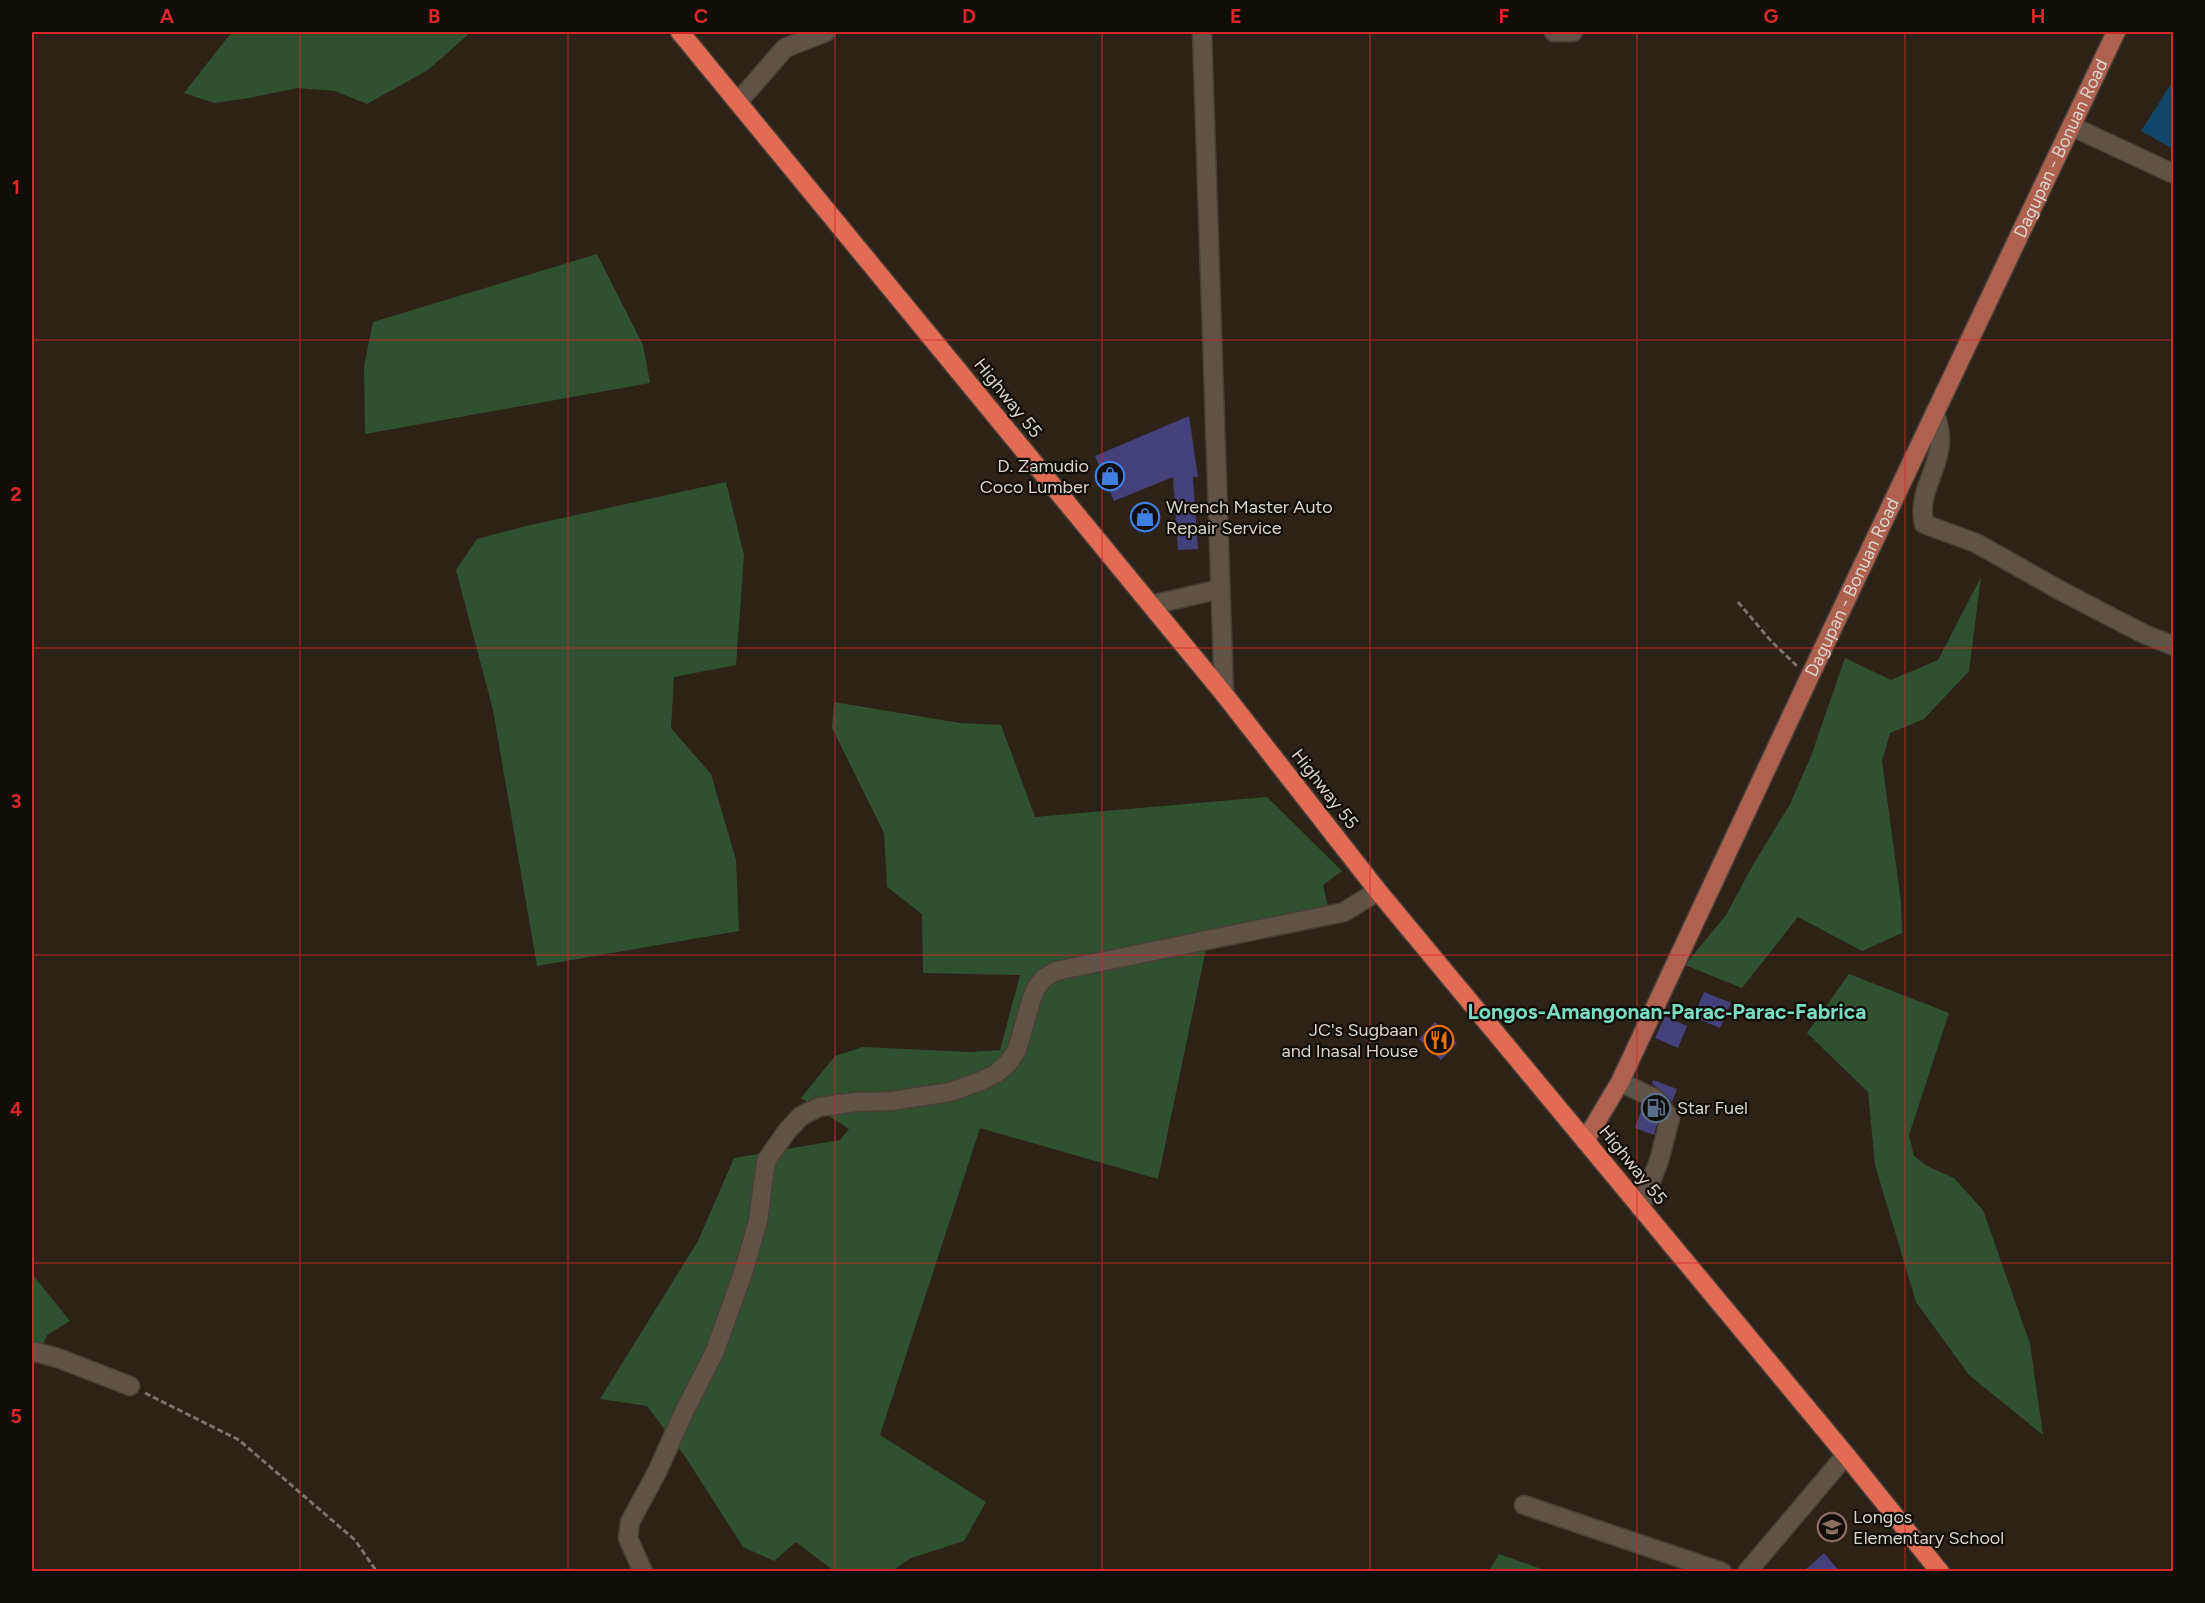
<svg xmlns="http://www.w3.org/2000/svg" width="2205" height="1603" font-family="Figtree,sans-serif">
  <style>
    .green { fill: #2f512f }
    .water { fill: #0f4667 }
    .building { fill: #44407b }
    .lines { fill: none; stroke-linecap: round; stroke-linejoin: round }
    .minor-casing { stroke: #483f37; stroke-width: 21 }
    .major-casing { stroke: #483f37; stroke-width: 21 }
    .highway-casing { stroke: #483f37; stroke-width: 21 }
    .path { stroke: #7c736a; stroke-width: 3; stroke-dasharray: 6 3; stroke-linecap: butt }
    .minor { stroke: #5f5246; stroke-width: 18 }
    .major { stroke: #ae614e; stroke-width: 18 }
    .highway { stroke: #e26b53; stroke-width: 18 }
    .grid { fill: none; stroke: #d62828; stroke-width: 1.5; stroke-opacity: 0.55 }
    .labels { text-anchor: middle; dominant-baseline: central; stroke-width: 4.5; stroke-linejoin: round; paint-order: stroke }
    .street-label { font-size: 18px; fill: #dbd4cc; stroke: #110d08 }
    .poi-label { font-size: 18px; fill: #dbd4cc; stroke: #110d08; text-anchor: start }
    .quarter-label { font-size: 21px; font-weight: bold; fill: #79dbc1; stroke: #110d08 }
    .neatline { fill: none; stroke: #d62828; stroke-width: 2 }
    .grid-label { font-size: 20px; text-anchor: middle; font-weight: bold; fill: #d62828 }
  </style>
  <rect width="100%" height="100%" fill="#2d2217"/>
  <!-- green -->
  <path class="green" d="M229,32h242l-43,38 -61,34 -32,-13 -38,-3 -48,10 -35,5 -30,-10 47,-60z
    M597,254l46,91 7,38 -285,51 -1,-68 9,-44z
    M726,482l18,73 -8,110 -62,12 -3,51 40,46 25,86 3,71 -202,35 -44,-256 -37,-140 21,-31 49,-13z
    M1981,577l-12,94 -45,48 -34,14 -8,28 19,141 1,31 -40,18 -64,-34 -56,71 -57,-23 41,-50 27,-50 37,-61 21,-48 34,-98 46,22 47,-20z
    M834,702l126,21 41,2 34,92 232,-20 75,74 -19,14 9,39 -126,25 -48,230 -178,-51 -100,307 106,67 -22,39 -53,17 -19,13h-58l-38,-29 -22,19 -31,-14 -57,-89 -39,-52 -47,-7 98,-158 36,-83 106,-18 9,-11 -48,-31 34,-42 28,-9 107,5 30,-2 20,-75 -97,-2 -1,-59 -35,-27 -3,-54 -52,-105z
    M1849,974l100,39 -40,122 5,21 13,10 27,12 29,32 47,134 13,91 -74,-60 -53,-73 -41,-137 -7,-73 -61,-59z
    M32,1274l38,47 -23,14 -15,35z
    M1499,1554l48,17h-58z"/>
  <!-- water -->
  <path class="water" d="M2173,81v68l-32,-18z"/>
  <!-- building -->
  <path class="building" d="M1189,416l9,61h-5l5,72 -20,1 -5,-73 -59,24 -19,-45z
    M1704,992l27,11 -11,25 -27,-11z
    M1665,1016l22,10 -9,22 -23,-10z
    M1435,1022l22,21 -16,17 -22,-21z
    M1653,1080l24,9 -5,13 -10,-11 -10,-7z
    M1643,1105l15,16 -4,14 -19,-7z
    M1824,1553l16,19h-37z"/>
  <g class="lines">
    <!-- minor casing -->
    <g class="minor-casing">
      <path id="minor" d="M1202,32l22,662
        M1554,32h19
        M738,102l47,-54 41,-16
        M2071,126l103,48
        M1935,412c3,13 7,25 4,38 -5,28 -21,44 -15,74l52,19 87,49 81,42 30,12
        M1151,605l69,-16
        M1620,1082l34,16 16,20 -11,43 -19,47
        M32,1351l26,7 72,28
        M1524,1505l198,67
        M643,1572l-15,-34 2,-16 27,-50 27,-60 31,-61 28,-78 15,-52 8,-60 21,-30 14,-15 18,-9 37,-5 35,-1 59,-9 31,-11 16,-8 11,-10 9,-13 14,-49 5,-13 8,-10 12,-7 288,-59 34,-21
        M1747,1572l99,-117"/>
    </g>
    <!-- major casing -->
    <g class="major-casing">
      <g id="major">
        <path id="s1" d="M1585,1141l35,-59 189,-404 307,-646"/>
      </g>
    </g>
    <!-- highway casing -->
    <g class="highway-casing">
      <path id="highway" d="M680,32l544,662 154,197 468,564 94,117"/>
    </g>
    <!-- path -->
    <path class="path" d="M1738,602l33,39 26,25
      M145,1393l94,47 116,100 22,32"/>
    <!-- minor -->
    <use href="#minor" class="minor"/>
    <!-- major -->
    <use href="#major" class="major"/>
    <!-- highway -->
    <use href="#highway" class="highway"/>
  </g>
  <!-- grid -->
  <path class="grid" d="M300,32v1540M568,32v1540M835,32v1540M1102,32v1540M1370,32v1540M1637,32v1540M1905,32v1540M32,340h2142M32,648h2142M32,955h2142M32,1263h2142"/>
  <!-- icons -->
  <defs>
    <g id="shop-ring" transform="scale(1.5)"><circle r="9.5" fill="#110d08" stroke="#3f7fe0" stroke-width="1.5"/><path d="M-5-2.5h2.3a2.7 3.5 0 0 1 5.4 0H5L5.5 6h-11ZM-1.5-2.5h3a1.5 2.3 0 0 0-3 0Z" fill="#3f7fe0"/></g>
    <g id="restaurant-ring" transform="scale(1.5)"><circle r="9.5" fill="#110d08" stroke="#e8710a" stroke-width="1.5"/><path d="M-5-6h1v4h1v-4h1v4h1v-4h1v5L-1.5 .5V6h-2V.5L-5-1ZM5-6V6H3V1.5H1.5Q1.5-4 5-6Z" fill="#e8710a"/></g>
    <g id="fuel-ring" transform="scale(1.5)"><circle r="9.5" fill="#110d08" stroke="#5c6f8a" stroke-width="1.5"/><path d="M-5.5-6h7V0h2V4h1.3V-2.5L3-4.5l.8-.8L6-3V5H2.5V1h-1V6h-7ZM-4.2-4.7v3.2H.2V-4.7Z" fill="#5c6f8a"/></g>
    <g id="school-ring" transform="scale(1.5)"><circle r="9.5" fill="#110d08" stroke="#8d6e63" stroke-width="1.5"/><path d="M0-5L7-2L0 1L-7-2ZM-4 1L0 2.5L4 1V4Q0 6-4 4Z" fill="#8d6e63"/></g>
  </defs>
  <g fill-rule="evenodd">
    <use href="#shop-ring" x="1110" y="476"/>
    <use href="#shop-ring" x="1145" y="517"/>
    <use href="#restaurant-ring" x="1439" y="1040"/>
    <use href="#fuel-ring" x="1656" y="1108"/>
    <use href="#school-ring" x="1832" y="1527"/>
  </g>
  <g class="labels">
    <!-- street labels -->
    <g class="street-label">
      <text stroke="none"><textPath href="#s1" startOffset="1101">Dagupan - Bonuan Road</textPath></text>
      <text transform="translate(1008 398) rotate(51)">Highway 55</text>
      <text stroke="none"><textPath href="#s1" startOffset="615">Dagupan - Bonuan Road</textPath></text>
      <text transform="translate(1325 789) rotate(52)">Highway 55</text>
      <text transform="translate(1633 1165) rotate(51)">Highway 55</text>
    </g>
    <!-- poi labels -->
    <g class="poi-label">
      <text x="1089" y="466" text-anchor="end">D. Zamudio<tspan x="1089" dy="21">Coco Lumber</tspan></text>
      <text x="1166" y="507">Wrench Master Auto<tspan x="1166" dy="21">Repair Service</tspan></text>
      <text x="1418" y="1030" text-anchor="end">JC's Sugbaan<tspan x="1418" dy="21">and Inasal House</tspan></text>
      <text x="1677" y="1108">Star Fuel</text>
      <text x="1853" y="1517">Longos<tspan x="1853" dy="21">Elementary School</tspan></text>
    </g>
    <!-- quarter labels -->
    <g class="quarter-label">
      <text x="1667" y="1011">Longos-Amangonan-Parac‑Parac-Fabrica</text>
    </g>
  </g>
  <!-- border -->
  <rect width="2205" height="1603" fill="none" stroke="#110d08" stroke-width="66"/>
  <rect x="33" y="33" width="2139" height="1537" class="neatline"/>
  <g class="grid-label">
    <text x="167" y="23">A</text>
    <text x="434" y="23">B</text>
    <text x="701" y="23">C</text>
    <text x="969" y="23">D</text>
    <text x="1236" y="23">E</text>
    <text x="1504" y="23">F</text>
    <text x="1771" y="23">G</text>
    <text x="2038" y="23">H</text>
    <text x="16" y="194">1</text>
    <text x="16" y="501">2</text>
    <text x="16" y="808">3</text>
    <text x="16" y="1116">4</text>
    <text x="16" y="1423">5</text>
  </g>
</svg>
